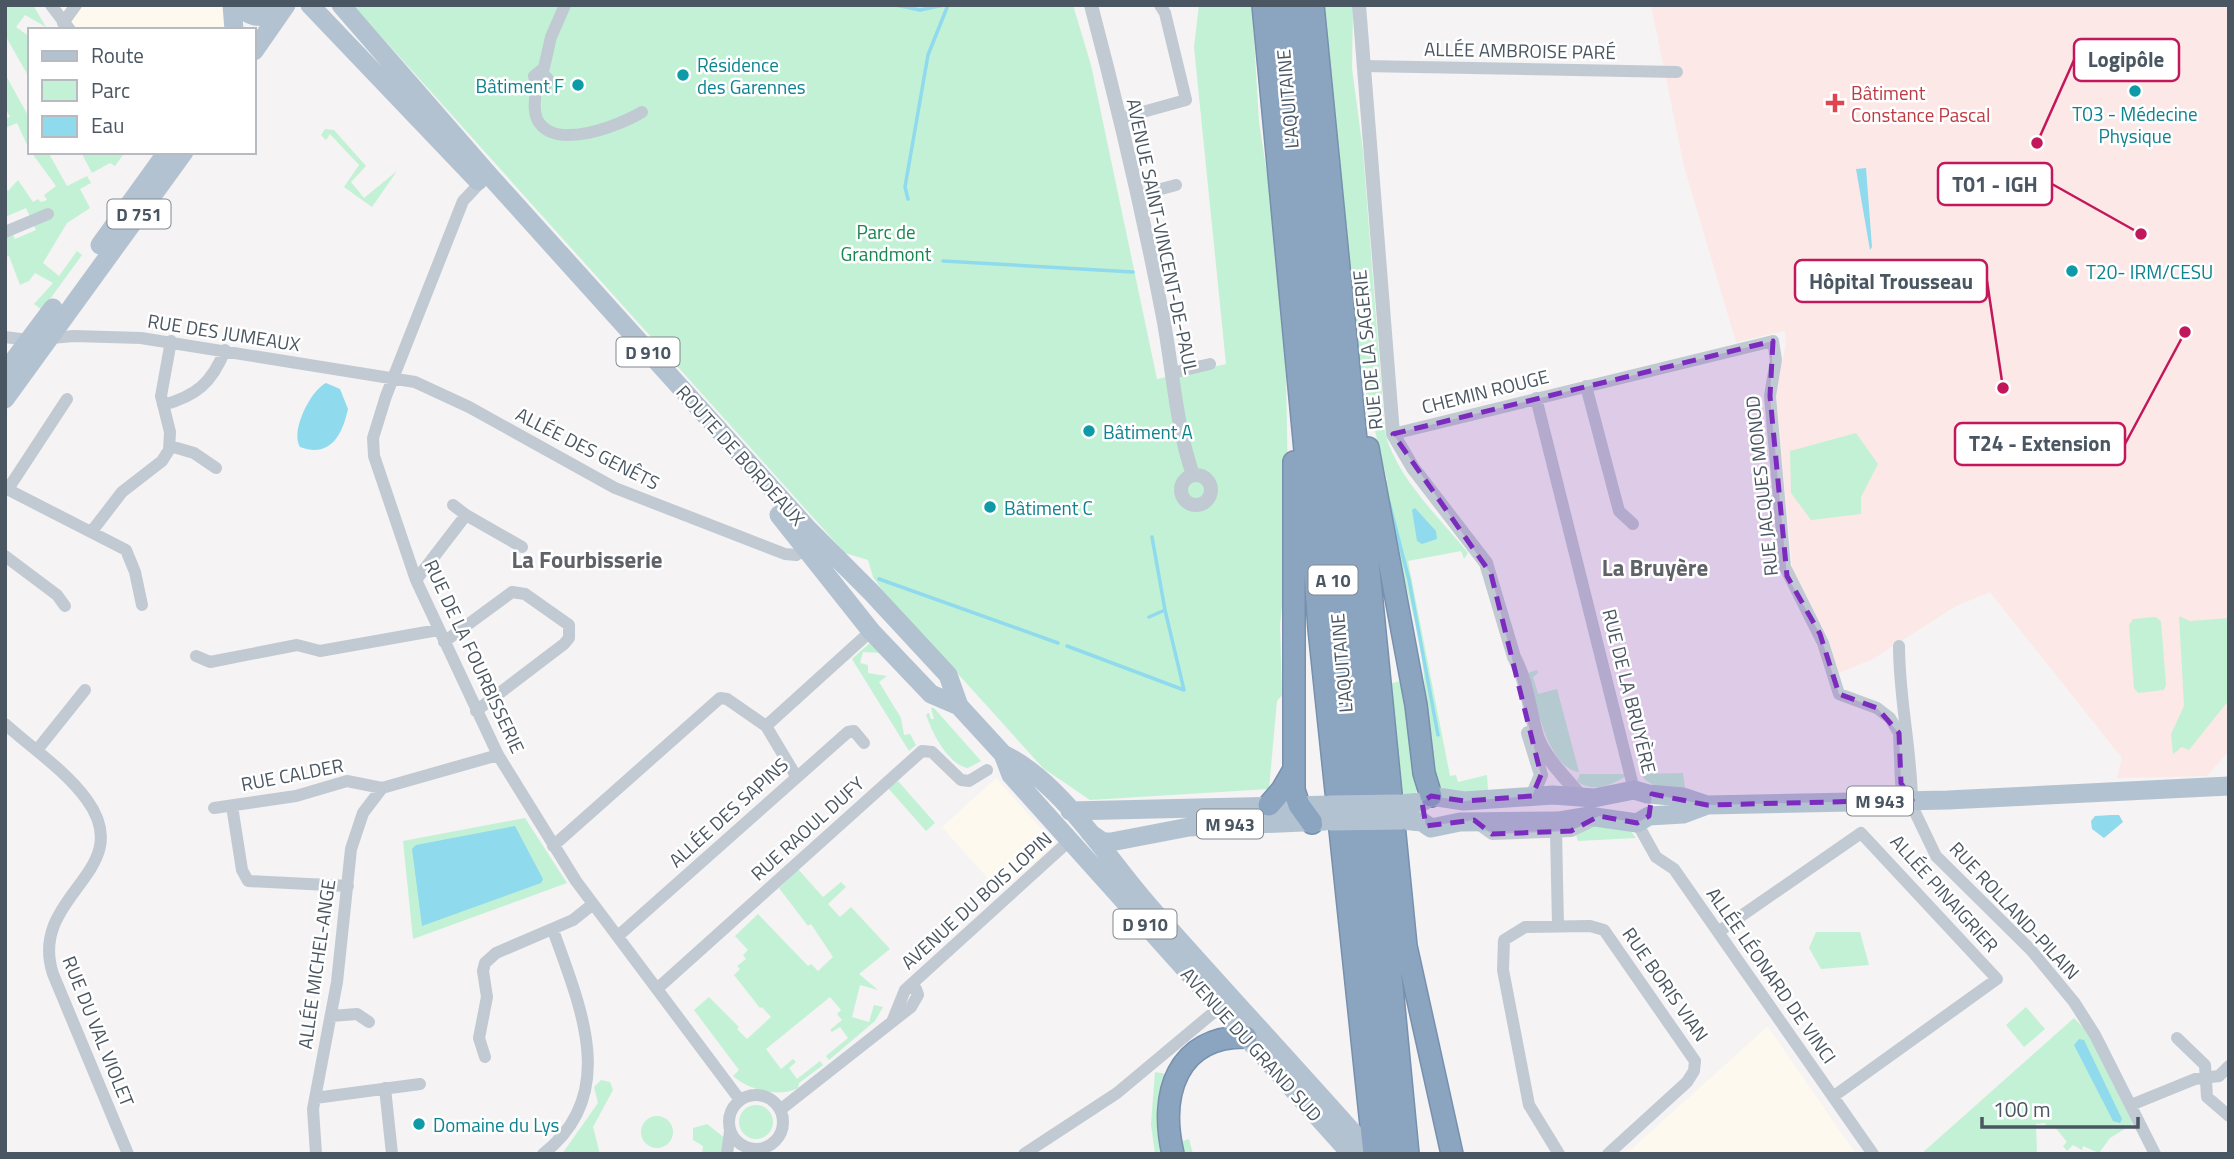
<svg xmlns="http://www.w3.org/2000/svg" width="2234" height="1159" font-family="'Titillium Web',sans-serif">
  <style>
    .commercial { fill: #fdf9ef }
    .medical { fill: #fce8e6 }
    .green { fill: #c3f1d5 }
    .water { fill: #90daee }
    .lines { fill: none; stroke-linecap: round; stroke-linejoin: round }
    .stream { stroke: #90daee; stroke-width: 3.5 }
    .motorway-casing { stroke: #7690ad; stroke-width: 24 }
    .minor { stroke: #c1cad2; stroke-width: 12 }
    .tertiary { stroke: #c1cad2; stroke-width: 14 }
    .primary { stroke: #b3c2d1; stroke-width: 19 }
    .motorway { stroke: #8ba5c1; stroke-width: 21 }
    .primary-bridge { stroke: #b3c2d1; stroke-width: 19 }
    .marked { fill: #7b2cbf; fill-opacity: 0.2; stroke: #7b2cbf; stroke-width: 5; stroke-dasharray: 14 9; stroke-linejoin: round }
    .culture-dot { fill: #0f9aa8; stroke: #fff; stroke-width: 2.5 }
    .health-dot { fill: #e0444e; stroke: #fff; stroke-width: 2.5 }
    .labels { text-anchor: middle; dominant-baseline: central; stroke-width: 5; stroke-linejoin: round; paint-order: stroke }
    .shield { fill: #fff; stroke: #808990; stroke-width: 2 }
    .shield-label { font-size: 18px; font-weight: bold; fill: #4a5661 }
    .street-label { font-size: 19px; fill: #4a5661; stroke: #fff }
    .culture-label { font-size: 19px; fill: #0d838f; stroke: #fff; text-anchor: start }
    .health-label { font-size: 19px; fill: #be3a42; stroke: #fff; text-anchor: start }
    .park-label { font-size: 19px; fill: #17864f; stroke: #fff }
    .quarter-label { font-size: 23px; font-weight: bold; fill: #5f6368; stroke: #fff }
    .leader { fill: none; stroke: #c2185b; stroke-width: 2.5 }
    .callout-dot { fill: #c2185b; stroke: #fff; stroke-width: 2.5 }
    .callout { fill: #fff; stroke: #c2185b; stroke-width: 2.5 }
    .callout-label { font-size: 21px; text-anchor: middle; font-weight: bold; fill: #4a5661 }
  </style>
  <rect width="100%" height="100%" fill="#f5f3f3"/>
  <!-- commercial -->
  <path class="commercial" d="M51,5h175l1,25h-157z
    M996,778l59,66 -55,48 -58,-65z
    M1768,1027l88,127h-230l141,-127z"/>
  <!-- medical -->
  <path class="medical" d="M1651,5h578v746l-22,25 -90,2 5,-20 -132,-166 -34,14 -83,53 -37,15 -7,-35 -36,-64 -17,-182 10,-49 -1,-13 -49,11 -52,-176z"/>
  <!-- green -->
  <path class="green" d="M5,5h28l13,22 -21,-12 -9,12 14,10v42l-25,-44z
    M353,5h720l18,60 66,314 69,-15 -32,-317 5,-42h53l7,117 18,117 9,137 3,165 -9,84 2,70 -5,6 -8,88 -179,11 -47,-32 -160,-177 -10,-14 -5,-17 -23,-7z
    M1314,5h39l-1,63 11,83 22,282c12,45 54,84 83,120l-4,6 -3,-8 -53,10 42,215 6,-1 2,7 29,-7 1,15c-14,2 -41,6 -51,-7 -17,-21 -11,-68 -12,-94 -4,-69 -31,-137 -46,-204l8,-5 -32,-132z
    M5,74l25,45v32l-13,-28 -12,5v-9l5,-2 -5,-10z
    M325,129l9,1 32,36 -15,16 13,16 33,-27 -25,36 -28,-20 15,-22 -29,-31 -4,6 -5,-5z
    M31,152h17l19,34 20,-10 4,7 -11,6 10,19 -23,15 -24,40 16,13 18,-25 5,4 -40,55 -8,-6 19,-21 -18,-10 -6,8 -9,4 -11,-29 -4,1v-22l7,-3 3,7 21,-9 -10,-22 -21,9v-29l3,3 10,-11 15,22 5,-3 3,3 6,-2 -3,-5 12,-9z
    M81,152h44l-10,14 -5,-3 -18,10z
    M1856,433l22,31 -17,33v17l-50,6 -20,-27 -1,-42z
    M2179,616l11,5 39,-3v82l-40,50 -7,-3 -9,7 -2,-20 13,-28z
    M2155,617l6,4 5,64 -2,5 -26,3 -4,-5 -5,-63 4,-6z
    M872,641l10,12 -19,-1 -3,11 8,2v8l19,3 -8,6 22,36 3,17 6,-1 6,11 -7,6 -57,-92z
    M1537,670l1,3 -5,4 5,17 19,-5 22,83c-32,-4 -44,-73 -51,-99z
    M1401,681l16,96v14l-4,5h-15l-6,-113z
    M931,708h3l47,53 -13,7c-20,-3 -37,-37 -42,-54l3,-1 2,6h3z
    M1683,773l2,15c-15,0 -36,1 -44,-14z
    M1580,774h45l1,2c-16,10 -34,17 -49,5z
    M898,781l37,42 -9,8 -38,-43z
    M525,818l42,65 -154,56 -10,-98z
    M1604,820l26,10 6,8 -58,3 -2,-6z
    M798,869l25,28 18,-15 5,5 -18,17 12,13 11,-10 39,42 -31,25 19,16 -18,-5 -8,32 17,5 5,-17 9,2 -8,14 -46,39 -3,-4 22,-18 -8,-11 -8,5 -2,-2 12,-10 -5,-6 4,-4 -11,-13 -64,52 15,20 12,-10 3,3 -7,6 8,11 23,-18 3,4 -24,18 -1,5c-20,10 -49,2 -65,-12l6,-6 -45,-60 15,-13 30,30 -2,2 10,10 24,-22 -9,-10 -2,1 -26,-33 6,-6 -3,-3 9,-7 -3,-4 5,-5 -13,-14 23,-22 50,52 3,-2 7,7 15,-14 -22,-33 -3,2 -29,-38z
    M1816,932h44l9,33 -48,4 -12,-21z
    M2026,1007l19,22 -21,18 -18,-22z
    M2074,1018l13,13 46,93 -23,14 -11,15 -16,-7 -1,4 -9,-5 -6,6 -4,-5 4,-4 -13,-16 -7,2 -2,-5 -9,1 1,30h-116z
    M1155,1072l22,4 -6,69 18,-6 4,15h-38l-4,-30z
    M601,1080l9,2 3,8 -20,37 7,27h-38l36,-51 -4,-16z
    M739 1122a17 17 0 1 1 34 0a17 17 0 1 1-34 0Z
    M641 1132a16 16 0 1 1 32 0a16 16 0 1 1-32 0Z
    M707,1124l19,15 -5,15h-19l1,-8 -10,-6v-12z"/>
  <!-- water -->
  <path class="water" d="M1866,168l6,79 -2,3 -14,-81z
    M326,383l14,6 8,20c-6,27 -18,49 -48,38 -10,-16 11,-57 26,-64z
    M1415,508l21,23 1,8 -15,5 -5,-3 -5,-31z
    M2111,815h8l4,7 -19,16 -12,-9 -1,-8 4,-5z
    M515,826l28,53 -2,4 -119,43 -10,-77 4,-4z
    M2079,1039l5,1 38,79 -2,4 -7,-2 -39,-76z"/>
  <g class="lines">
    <!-- stream -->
    <path class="stream" d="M896,5l24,5 24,-5
      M908,199l-3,-12 23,-132 20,-50
      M943,261l190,11
      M1389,502l20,78 29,155
      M879,579l179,64
      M1149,617l16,-7 -13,-73
      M1067,646l117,44 -19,-80"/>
    <!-- motorway casing -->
    <g class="motorway-casing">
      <path id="motorway" d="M1263,5l47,498 9,126 55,525
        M1278,5l110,1144
        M1298,5l110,1149
        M1313,5l93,941 46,208
        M1368,448l48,257 8,68 7,23
        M1294,462v328l5,15 13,18
        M1269,805l13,-15 11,-19
        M1173,1154c-14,-60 4,-118 73,-117"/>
    </g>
    <!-- minor -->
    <path class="minor" d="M51,5l19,25
      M63,23l13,-18
      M1363,66l314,6
      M543,72l8,-35 14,-32
      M538,84l8,1 2,-6 -8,-8 -6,5c5,14 -3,29 3,43 16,33 82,7 105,-7
      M1121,118l65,-18 -21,-87 -5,-8
      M480,183l-17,18 -77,195 -13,42 1,18 42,124 82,175 78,126 164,219
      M1139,195l37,-10
      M5,232l43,-18
      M5,337l23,3 46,-4 67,2 274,44 54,25 146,81 170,66 11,1 10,-6
      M1172,373l38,-9
      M1586,386l33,125 14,13
      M1536,398l98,392
      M163,405c33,-9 49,-22 62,-55
      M1393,434l380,-93 3,19 -6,36 15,171 38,76 16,51 38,14 13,10 9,15 2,50 35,73 95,94 43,52 21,33 60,119
      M170,446l24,7 22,15
      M5,488l121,62 9,22 7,33
      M8,489l59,-90
      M453,505l13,10
      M92,531l30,-39 40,-31 7,-11 1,-18 -9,-36 10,-55
      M5,556l52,39 8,11
      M416,580l50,-65 56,32
      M444,642l68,-50 13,2 44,31v13l-5,6 -88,67
      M1899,646c0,52 12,101 13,154
      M196,656l14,6 87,-17 23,6 118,-21
      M5,724c28,25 60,46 82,76 52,72 -60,95 -34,174l75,180
      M766,726l105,-95
      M37,750l48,-60
      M232,806l10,64 6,11 100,5
      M214,808l82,-12 51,-15 35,7 116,-33
      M1474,821l18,13 79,-3 25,-12
      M1637,823l19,34 18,12 199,285
      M1556,831l2,95
      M553,846l167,-148 7,1 39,27 30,50
      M1718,932l143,-99 136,146 -163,117
      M618,936l230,-204 6,-1 10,12
      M658,988l264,-237 10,1 29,28 8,1 18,-11
      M331,1016l26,-2 12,8
      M892,1022l13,-32 164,-149
      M2177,1038l28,27 2,32 22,19
      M485,1057l-6,-19 8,-41 -4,-26 2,-8 11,-10 77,-33 20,-16
      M385,1088l7,66
      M729 1122a27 27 0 1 1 54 0a27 27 0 1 1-54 0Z
      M315,1098l105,-14
      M2131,1105l64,-26 24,-3 10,-10
      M780,1110l131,-103 7,-12 -2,-6 -7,-2
      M316,1154l-3,-45 24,-127 14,-133 12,-36 19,-25
      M543,1154c78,-60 36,-150 10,-224
      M727,1154l3,-23
      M1024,1154l93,-61 103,-86
      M1559,1154l-30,-49 -26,-135 1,-30 21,-13 65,-1 14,4 91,131 -1,10 -7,11 -79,72"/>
    <!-- tertiary -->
    <path class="tertiary" d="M1091,5c27,102 51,204 71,307 11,55 13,111 31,163
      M1359,5l34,429 20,34 73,95 28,94c13,24 15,52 23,79 8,23 30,43 45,62
      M1181 490a15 15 0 1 1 30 0a15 15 0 1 1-30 0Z
      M1528,733l13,42 -9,21"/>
    <!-- primary -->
    <path class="primary" d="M232,5l2,25
      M241,5c9,16 25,12 40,7
      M310,5l168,176
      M341,5l147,169 321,356 63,63 76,82 11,31 44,48 8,21 340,379
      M254,51l32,-46
      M100,245l67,-93
      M5,372l48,-64
      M5,399l179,-247
      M779,515l92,116 60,63 28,12
      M1003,754c59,28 104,105 147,153 73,83 149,164 222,247
      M1399,804l23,-2 9,-6 33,5 89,-6 41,3 40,-8 14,4 35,3 24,8 241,-5 281,-14
      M1070,811l260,-6
      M1401,820l21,2 9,6 29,-6 98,-1 30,-5 49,7 12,-7 34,-2 24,-9
      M1090,833l13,9h8l78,-15 136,-6"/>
    <!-- motorway -->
    <use href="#motorway" class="motorway"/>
    <!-- primary-bridge -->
    <path class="primary-bridge" d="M1330,805l69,-1
      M1331,821l70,-1"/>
  </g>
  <!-- marked area -->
  <path class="marked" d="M1773,341l-3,55 17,180 33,58 19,60 38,14 22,25 2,50 11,17 -205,5 -55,-11 -3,22 -12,7 -38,-7 -28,15 -79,3 -18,-14 -48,6 -4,-24 9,-6 33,5 68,-5 9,-21 -50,-201 -98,-140z"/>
  <!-- markers -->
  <g class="culture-dot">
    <circle cx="683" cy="75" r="7"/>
    <circle cx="578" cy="85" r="7"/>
    <circle cx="2135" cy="91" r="7"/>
    <circle cx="2072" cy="271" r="7"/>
    <circle cx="1089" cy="431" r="7"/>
    <circle cx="990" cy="507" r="7"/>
    <circle cx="419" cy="1124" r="7"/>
  </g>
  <path class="health-dot" d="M1831.5 92.5h7v7h7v7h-7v7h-7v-7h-7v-7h7z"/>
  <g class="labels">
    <!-- shield labels -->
    <g class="shield">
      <rect x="107.5" y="199.5" width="63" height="29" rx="5"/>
      <rect x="616.5" y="337.5" width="63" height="29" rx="5"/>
      <rect x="1308.5" y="565.5" width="49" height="29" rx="5"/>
      <rect x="1847" y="786.5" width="66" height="29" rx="5"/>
      <rect x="1197" y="809.5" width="66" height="29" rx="5"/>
      <rect x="1113.5" y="909.5" width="63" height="29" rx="5"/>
    </g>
    <g class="shield-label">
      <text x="139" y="214">D 751</text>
      <text x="648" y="352">D 910</text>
      <text x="1333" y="580">A 10</text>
      <text x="1880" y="801">M 943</text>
      <text x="1230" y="824">M 943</text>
      <text x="1145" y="924">D 910</text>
    </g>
    <!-- street labels -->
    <g class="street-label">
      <text transform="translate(1520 50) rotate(1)">ALLÉE AMBROISE PARÉ</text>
      <text transform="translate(1287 99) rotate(-95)">L'AQUITAINE</text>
      <text transform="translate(1163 236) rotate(78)">AVENUE SAINT-VINCENT-DE-PAUL</text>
      <text transform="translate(224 332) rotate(9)">RUE DES JUMEAUX</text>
      <text transform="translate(1367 350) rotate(-96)">RUE DE LA SAGERIE</text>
      <text transform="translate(1485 391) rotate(-14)">CHEMIN ROUGE</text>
      <text transform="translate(588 448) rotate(27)">ALLÉE DES GENÊTS</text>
      <text transform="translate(741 455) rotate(48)">ROUTE DE BORDEAUX</text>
      <text transform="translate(1761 486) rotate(-96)">RUE JACQUES MONOD</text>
      <text transform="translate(475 656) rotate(65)">RUE DE LA FOURBISSERIE</text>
      <text transform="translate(1341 663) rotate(-95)">L'AQUITAINE</text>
      <text transform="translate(1630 691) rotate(76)">RUE DE LA BRUYÈRE</text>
      <text transform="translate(292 774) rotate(-11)">RUE CALDER</text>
      <text transform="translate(728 812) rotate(-42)">ALLÉE DES SAPINS</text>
      <text transform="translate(807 828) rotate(-42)">RUE RAOUL DUFY</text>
      <text transform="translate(1945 893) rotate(48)">ALLÉE PINAIGRIER</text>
      <text transform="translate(976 900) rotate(-42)">AVENUE DU BOIS LOPIN</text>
      <text transform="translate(2015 910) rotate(47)">RUE ROLLAND-PILAIN</text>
      <text transform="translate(316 964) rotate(-82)">ALLÉE MICHEL-ANGE</text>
      <text transform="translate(1772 975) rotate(55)">ALLÉE LÉONARD DE VINCI</text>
      <text transform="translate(1666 984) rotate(55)">RUE BORIS VIAN</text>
      <text transform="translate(99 1031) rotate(68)">RUE DU VAL VIOLET</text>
      <text transform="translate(1252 1044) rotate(48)">AVENUE DU GRAND SUD</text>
    </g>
    <!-- culture labels -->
    <g class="culture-label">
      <text x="697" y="64">Résidence<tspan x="697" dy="22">des Garennes</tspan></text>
      <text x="564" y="85" text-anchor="end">Bâtiment F</text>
      <text x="2135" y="113" text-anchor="middle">T03 - Médecine<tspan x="2135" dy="22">Physique</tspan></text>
      <text x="2086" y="271">T20- IRM/CESU</text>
      <text x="1103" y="431">Bâtiment A</text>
      <text x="1004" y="507">Bâtiment C</text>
      <text x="433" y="1124">Domaine du Lys</text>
    </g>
    <!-- health labels -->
    <g class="health-label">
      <text x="1851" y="92">Bâtiment<tspan x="1851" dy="22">Constance Pascal</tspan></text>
    </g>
    <!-- park labels -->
    <g class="park-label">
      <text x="886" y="231">Parc de<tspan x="886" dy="22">Grandmont</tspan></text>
    </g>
    <!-- quarter labels -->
    <g class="quarter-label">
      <text x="587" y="559">La Fourbisserie</text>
      <text x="1655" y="567">La Bruyère</text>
    </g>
  </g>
  <!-- callouts -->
  <path class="leader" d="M2037 143L2074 60M2141 234L2052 184M2003 388L1987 281M2185 332L2125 444"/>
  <g class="callout-dot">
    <circle cx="2037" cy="143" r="7"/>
    <circle cx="2141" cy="234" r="7"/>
    <circle cx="2003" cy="388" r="7"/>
    <circle cx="2185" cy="332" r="7"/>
  </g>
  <g class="callout">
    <rect x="2074" y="39" width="105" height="42" rx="7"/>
    <rect x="1938" y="163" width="114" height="42" rx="7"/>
    <rect x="1795" y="260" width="192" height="42" rx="7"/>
    <rect x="1955" y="423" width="170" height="42" rx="7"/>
  </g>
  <g class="callout-label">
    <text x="2126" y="67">Logipôle</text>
    <text x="1995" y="192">T01 - IGH</text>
    <text x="1891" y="289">Hôpital Trousseau</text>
    <text x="2040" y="451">T24 - Extension</text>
  </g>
  <!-- border -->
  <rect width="2234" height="1159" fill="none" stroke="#4a5661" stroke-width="14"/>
  <!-- legend -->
  <rect x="28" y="28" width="228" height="126" fill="#ffffff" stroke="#b7bbc0" stroke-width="2"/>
  <rect x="42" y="51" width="35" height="10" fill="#b3c2d1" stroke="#b7bbc0" stroke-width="2"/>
  <text x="91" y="63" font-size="21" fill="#4a5661">Route</text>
  <rect x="42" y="80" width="35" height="21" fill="#c3f1d5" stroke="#b7bbc0" stroke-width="2"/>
  <text x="91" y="98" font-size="21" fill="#4a5661">Parc</text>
  <rect x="42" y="116" width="35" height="21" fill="#90daee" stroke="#b7bbc0" stroke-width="2"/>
  <text x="91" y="133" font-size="21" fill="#4a5661">Eau</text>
  <!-- scale -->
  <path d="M1982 1117v10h156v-10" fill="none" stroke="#4a5661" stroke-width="3.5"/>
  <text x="1993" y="1117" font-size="21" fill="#4a5661" stroke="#ffffff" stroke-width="5" paint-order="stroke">100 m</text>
</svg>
